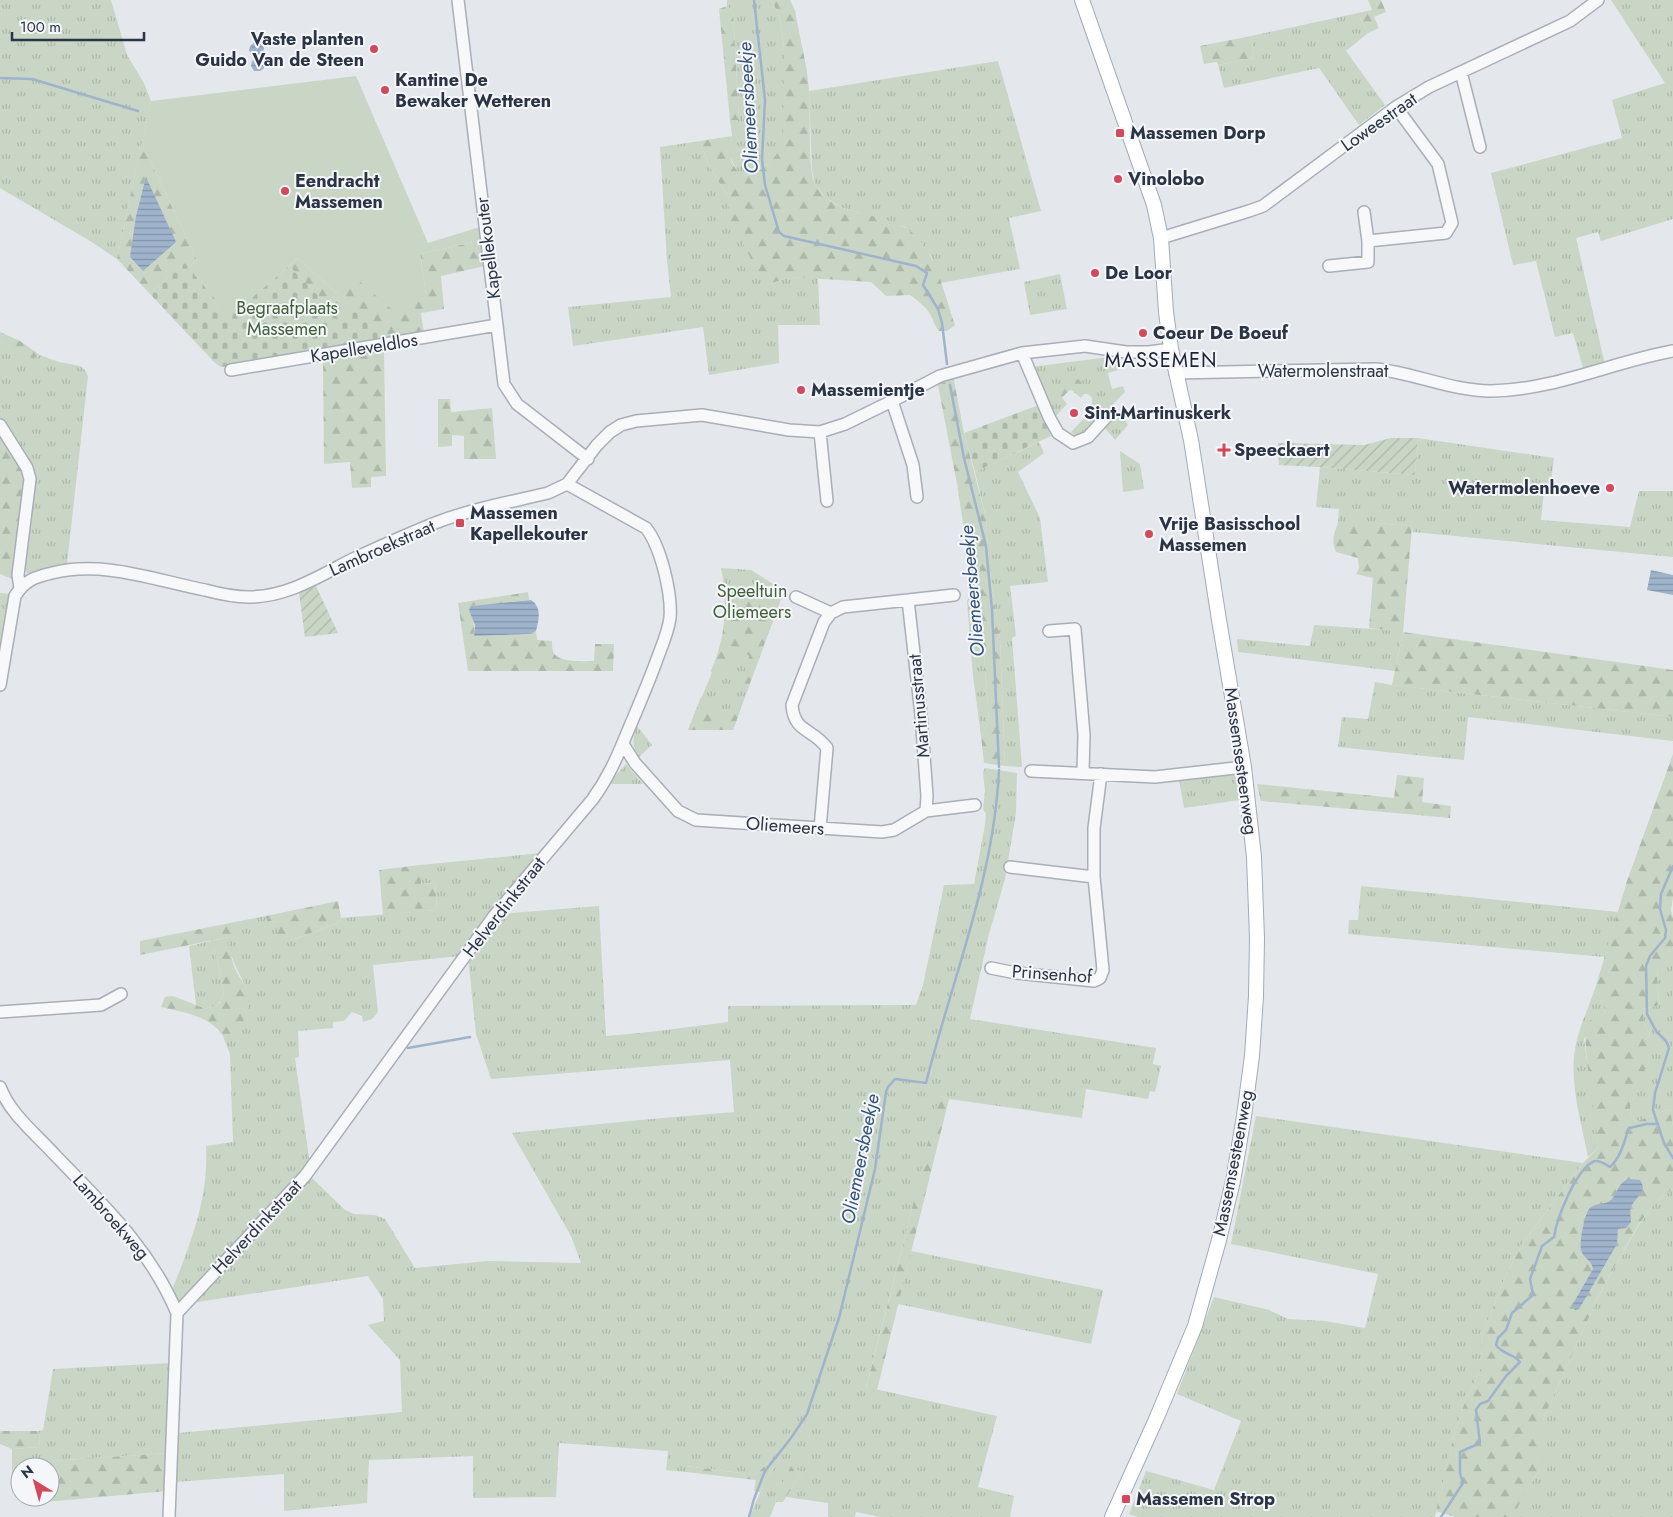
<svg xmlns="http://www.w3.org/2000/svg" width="1673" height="1517" font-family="Jost,sans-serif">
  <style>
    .grass { fill: url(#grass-tufts) }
    .forest { fill: url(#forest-firs) }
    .cemetery { fill: url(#cemetery-stones) }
    .garden { fill: url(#garden-furrows) }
    .pitch { fill: #c9d6c5 }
    .water { fill: url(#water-rules) }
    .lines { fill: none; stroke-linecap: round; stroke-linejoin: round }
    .stream { stroke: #9fb4cc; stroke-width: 2.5 }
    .minor-casing { stroke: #a9aeb7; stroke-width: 14 }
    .major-casing { stroke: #a3abb8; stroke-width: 16 }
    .minor { stroke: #f7f8fa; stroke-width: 11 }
    .major { stroke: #fff; stroke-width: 14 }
    .poi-dot { fill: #d1495b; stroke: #f4f6f9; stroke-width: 2 }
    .labels { text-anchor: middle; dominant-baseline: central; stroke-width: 4; stroke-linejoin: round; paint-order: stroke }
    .poi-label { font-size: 18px; font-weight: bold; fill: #2b3445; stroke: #f4f6f9; text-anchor: start }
    .street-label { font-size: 18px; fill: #2b3445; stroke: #f4f6f9 }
    .park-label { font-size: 18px; fill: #3f6138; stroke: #f4f6f9 }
    .water-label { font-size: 19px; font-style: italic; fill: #34527a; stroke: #f4f6f9 }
    .quarter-label { font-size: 20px; letter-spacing: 1px; fill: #1d2536; stroke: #f4f6f9 }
  </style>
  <defs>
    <pattern id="grass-tufts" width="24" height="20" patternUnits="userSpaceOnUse" patternTransform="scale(1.25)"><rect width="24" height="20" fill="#c9d6c5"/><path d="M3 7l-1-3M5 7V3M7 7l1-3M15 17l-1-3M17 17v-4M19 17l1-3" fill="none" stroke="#adb8ab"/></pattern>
    <pattern id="forest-firs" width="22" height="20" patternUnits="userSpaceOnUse" patternTransform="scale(1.25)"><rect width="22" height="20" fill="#c9d6c5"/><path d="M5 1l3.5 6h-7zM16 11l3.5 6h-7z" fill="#adb8ab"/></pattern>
    <pattern id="cemetery-stones" width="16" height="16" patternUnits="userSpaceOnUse" patternTransform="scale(1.25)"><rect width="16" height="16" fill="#c9d6c5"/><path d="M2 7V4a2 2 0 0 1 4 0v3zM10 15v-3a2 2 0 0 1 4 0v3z" fill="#adb8ab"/></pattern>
    <pattern id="garden-furrows" width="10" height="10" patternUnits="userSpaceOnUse" patternTransform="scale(1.25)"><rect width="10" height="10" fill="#c9d6c5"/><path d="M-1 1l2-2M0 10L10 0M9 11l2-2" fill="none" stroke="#adb8ab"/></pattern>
    <pattern id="water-rules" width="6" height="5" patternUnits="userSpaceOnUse" patternTransform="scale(1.25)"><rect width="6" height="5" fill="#9fb4cc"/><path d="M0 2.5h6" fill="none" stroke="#8293a7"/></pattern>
  </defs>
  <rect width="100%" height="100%" fill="#e4e7ec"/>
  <!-- grass -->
  <path class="grass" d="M0,0h111l16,55 17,28 7,18 -34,158 -27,-18 -90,-53z
    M727,0h45l8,19 4,29v97c-10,14 -24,31 -43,31l-4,-5 -8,-17 3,-18 -2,-16h9l-6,-109 -6,-5z
    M1611,0h62v219l-72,22 -3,-9 -22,6 29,127 -21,6 -11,-38 -18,4 -19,-76 -23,4 -22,-92 131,-35 -10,-38 53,-17z
    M1358,13l10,20 -22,18 39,54 -26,20 -40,-57 -95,20 -6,-23 36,-7 -3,-22z
    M998,61l43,150 -32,7 11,51 -80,14 -9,-27 -26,-29 -62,-19 -17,-10 -11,-13 -3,-15 -3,-79z
    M700,141l8,23 21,34v22l43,63 19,-6 27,1 2,47h-42l1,38 -70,12 -6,-48 -130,19 -5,-39 103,-10 -4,-37 -7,-113z
    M1060,274l7,35 -37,6 -6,-33z
    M0,341l25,13 10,4 5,-3 19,7 21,4 5,4 3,6 -21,188 -35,10 -5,-1 -3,-6 10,-92 -9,-21 -25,-37z
    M1110,357l5,5 3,8 -10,3 4,16 11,-3 2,6 -46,47 -8,-7 21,-22 -4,-4 4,-3v-5l-4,-4h-4l-3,4 -11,-9 -8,9 5,6 -12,13 -25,-50z
    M1123,416l5,9 -13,15 -11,-13 5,-6z
    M1418,438l136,20 -4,33h-6l-3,29 89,7 9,-36h34v66l-260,-25 -1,-6 -36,-3h-38l1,-14 -23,-2 4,-40 95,8z
    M1039,442l5,11 -26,19 22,46 8,64 -38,4 6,50 -4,2 10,129 -17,-1 -5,-127 -11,-73 -3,-48 -11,-46z
    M1120,451l20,13 4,25 -21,3z
    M721,568l30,2 33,21 -51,139h-45c14,-36 37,-78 38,-116 0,-16 -2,-31 -5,-46z
    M980,568v33l9,120 -8,15 -8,-60 -6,-75 2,-3 1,-29z
    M0,593l10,1 -9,53 -1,1z
    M1314,625l89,6 -8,40 -157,-19 -1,-13 73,7z
    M1375,682l17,3 281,32v24l-205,-24 -4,43 -126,-13 4,-30 26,2z
    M637,726l15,19 -13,12c-7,-11 -7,-19 -2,-31z
    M626,764l17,20h-35z
    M985,768l32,5 -1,40 -11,66 -16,55 -19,85 186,29 -3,16 8,2 -6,26 -5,-1 -2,8 -62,-10 -4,29 -133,-19 -9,-3 -36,145 -38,146 131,29 -19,71 36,9 -4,21h-130l-24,-5 -1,5h-27v-14l-42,-6 16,-25 -27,25 1,5 -6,15h-20l15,-37 15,-20 -6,-4 -18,19 -69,-9 -1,6 -20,-2 2,-19 -109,-8 -3,54 -83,1v-42l-104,4 -2,43 -83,8v-37l-109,8 3,-49 224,-21 -2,-52 -32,-35 16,-4 -1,-22 -15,-23 -177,27 118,-128 36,35 9,4 21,1 10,4 30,49 73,-7 93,2 -10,-27 -59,-103 128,-13 94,-8 -4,-52 -239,19 -15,-45 -8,-78 31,-42 100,-8 7,130 44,-4 78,-10v-16l188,-1 7,-20 21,-100 30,-1 11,-59 1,-11 -3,-5 2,-18 -2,-19z
    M1224,774l10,1 4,5 2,20 -56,8 -5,-28z
    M542,853l-82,103 -87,9 5,47 -6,7 -9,3 -1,-6 -10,-4 -8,9 -11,1v6l-35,3 1,26 -4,1 15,107 -129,137h-4l-5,-12c19,-47 37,-93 34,-144l27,-4 -3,-88 -7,-18c16,-2 28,-25 25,-39 -2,-14 -12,-27 -16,-40l-18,-10 10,45c-3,12 -6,12 -18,17l-10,-4 -7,-59 40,-9 6,-5v-10l31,-6 1,6 10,-1 18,18 43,-16 3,-5 96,-8 -2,-27 -15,1v-19z
    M1361,886l257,26 -13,45 -257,-23 1,-14h9z
    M1673,948v178l-3,-17 -35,13 -5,-10v-9l7,-10 13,-57 -6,-13 -1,-14 17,-4c-2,-10 -5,-37 1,-46 3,-4 9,-7 12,-11z
    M1595,989l9,17 1,7 -8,5 -13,21 15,108 -11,10c-7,-37 -21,-80 -11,-117 4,-17 12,-34 18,-51z
    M1256,1116l327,47 -61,81 -18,36 -19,48 -4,15v25l-16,34 -11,33 -19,82h-297l-9,-3 17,-43 68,19 27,-69 -64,-27 37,-97 55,13 19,9 37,2 40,7 13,-54 -147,-30z
    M1673,1189v328h-162l29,-48 -4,-23 8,-29 56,-124 37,-65 18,-26z
    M911,1251l192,39 -12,54 -193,-40z
    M172,1363l-4,90 -133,9 -1,5h-14v11h-8v-29l28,-2 -1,-16 4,-1 10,-61z"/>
  <!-- forest -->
  <path class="forest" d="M772,0h18l5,10c4,27 13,56 14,82 2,21 -2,79 7,94 21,35 73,23 100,50 21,21 29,61 39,89l-8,6h-8c-4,-5 -5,-9 -8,-15 -4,-9 -13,-15 -21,-21l-24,1 -15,-14 -80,-5 -19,6 -10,-1 -21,-43 -12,-19v-22l-21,-34 -8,-23 32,-5c-3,17 -4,26 10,40 18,0 32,-17 41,-31l1,-97 -4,-29z
    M1368,0h13l5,12 -12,5 5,11 -11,5 -10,-20 14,-3z
    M727,6l6,5 6,109h-9l-11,-111z
    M1251,36l3,22 -36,7 -1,-3 -13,2 -4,-18z
    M141,146l7,10 49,104 -8,8 -4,-5 -35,31 -33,-35z
    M482,240l3,26 -44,10 3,33 -23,4 3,21 -37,6 -45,-20 -53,-54 9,-8 38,35 20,-16 70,18 -6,-41z
    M0,332l20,9 20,14c-3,1 -4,3 -7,3 -4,0 -27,-14 -33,-17z
    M386,349l-2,5 2,122 -15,1v10l-19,1 -2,-26 -26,2 -1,-105z
    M953,375l11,58 22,85 3,48 11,73 5,127 -21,-3 -3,-27 8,-15 -9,-120v-33l-10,1 -13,-85 -20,-104z
    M1071,378l7,1 6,6 -1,2 -12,2 -10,9 -5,1 -3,-3 6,-11z
    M438,399h12l1,13 41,-4 4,51h-32v-23l-12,-1v11l-14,1z
    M0,432l25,44 -13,103 -12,-5z
    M1338,523h38l36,3 -9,106 270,38v47l-281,-32 11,-53 -34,-4 4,-50 -17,-4 3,-6 -1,-10 -22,-6c-5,-11 -2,-18 2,-29z
    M739,585l9,2 9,12 6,20 10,1 -26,71 -8,-3 9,-17 1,-15 -3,-3 -15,5 -13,18 -7,-5c13,-31 15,-52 13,-85z
    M528,592l1,8 -58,6c1,11 4,19 3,30l56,-2 6,-3 1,9 15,1c0,3 0,9 2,12 5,10 31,8 40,8l1,-17h19l-1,27h-145l-10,-68z
    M701,697l13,14 27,-3 -8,22h-45z
    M1673,754v143l-2,13 2,8v30c-3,4 -9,7 -12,12 -6,8 -3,35 -1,45l-17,4 1,14 6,13v6l-6,30 -7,21 -7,10v9l5,10 35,-13 3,17v63l-18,13 -18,25 -37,66 -56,124 -7,29 1,5 5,4 -3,14 -27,46 -2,2h-56l-19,-6 18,-76 11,-33 16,-34v-25l4,-15 19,-48 18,-36 61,-81 16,-16c-2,-18 -20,-116 -11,-125 3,-3 12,-6 17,-9l-1,-7 -9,-17 32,-108z
    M1397,775l27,3 -2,24 29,4 -1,12 -189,-17 -4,-17 137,14z
    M420,865l1,19 14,-1 2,27 -54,5 -4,-45z
    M338,901l3,17 -3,5 -49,18h-5l-7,-8v-12l-10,1 -1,-6z
    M235,922l1,10 -7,5 -89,18v-14z
    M228,943c2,9 4,18 7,26 5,10 12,18 14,28 2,16 -9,37 -26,39 -12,-20 -41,-24 -62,-29l4,-10 8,-1 33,13 14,-6 4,-11 -10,-45z
    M939,1096l10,3 -72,291 -11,-2 38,-147z
    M0,1431h39l1,16 -28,2 -12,-5z
    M168,1453l-1,38 -133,12v-6h16v-30h-16l1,-5z
    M774,1456l6,4 -15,20 -5,12 -6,-1 2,-11 -70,-8v-6l70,9z
    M791,1466l11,6 -19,30h-7l-1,-5z"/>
  <!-- cemetery -->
  <path class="cemetery" d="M185,263l45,53 59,-50 52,53 12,-10 34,31 -143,25 -23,2 -7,-5 -64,-68z
    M1039,405l12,31 -76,36 -11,-39z"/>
  <!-- garden -->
  <path class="garden" d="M1391,438h27l-3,37 -95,-8 -41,-2 -1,-22 86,2z
    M315,584l23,49 -33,4 -6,-44z"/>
  <!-- pitch -->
  <path class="pitch" d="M356,76l72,167 52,-16 2,13 -62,14 6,41 -30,18 -40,-35 -20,15 -38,-35 -68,59 -41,-49 8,-8 -49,-104 -7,-10 10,-45z"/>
  <!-- water -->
  <path class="water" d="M255,42l6,2 3,4 -1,5 -5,4 5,2c4,5 2,10 -3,12h-6l-3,-5 1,-5 5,-4 -6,-2 -2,-5 2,-5z
    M146,177l30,65 -33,29 -13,-14 6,-41z
    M1651,570l22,5v20l-26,-5z
    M531,600c11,7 8,20 5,31l-6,3 -56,2 1,-11 -6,-15 2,-4z
    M1628,1179l12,1c8,11 -3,16 -8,25 -3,5 -1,12 -1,17l-5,6 -8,1 -1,15 -38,65 -4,1 -2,-4 1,-4 19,-33c-1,-9 -10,-11 -12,-19 -2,-8 4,-38 9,-42 4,-4 13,-4 18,-6 10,-5 8,-18 20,-23z"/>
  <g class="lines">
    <!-- stream -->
    <path class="stream" d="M754,0l11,100 -3,59 3,26 14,47 5,4 132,30 11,7 -4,12 15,24 4,14 5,41
      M0,78l32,1 106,32
      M950,385l14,73 22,88 6,64 7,157
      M1673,866l-12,28 -1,15 6,21 -1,8 -15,18 -4,10 1,48 9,17 10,10 3,7 -14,45 -2,17 11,33 9,15
      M408,1048l62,-11
      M749,1517l5,-18 11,-28 26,-33 16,-24 32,-96 36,-149 11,-77 2,-5 7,-8 31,4c26,-104 68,-204 73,-313
      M1441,1517l22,-34 -3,-10v-21l20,-9 -4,-33 4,-6 8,-3 18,-25 14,-14c-7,-9 -17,-7 -24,-17l2,-7 8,-8 6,-17 21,-18 -3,-16 12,-33 12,-9c3,-19 22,-69 41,-76 5,-1 10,3 15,6 11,-10 14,-25 19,-39l18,-4h11"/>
    <!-- minor casing -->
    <g class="minor-casing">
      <path id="minor" d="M458,0l46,384 13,20 71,55
        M1461,72l19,75
        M1161,238l88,-27 14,-5 133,-99 33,-20 141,-66 28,-21
        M1368,241l78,-8 6,-10 -14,-59 -42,-57
        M1329,266l39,-4v-21l-4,-29
        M1022,353l27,64 9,16 15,10 15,-6 20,-22
        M231,370l266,-45
        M1175,373l201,-4c39,4 76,22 115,22 64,-1 121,-29 182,-40
        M892,401l21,64 4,32
        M0,425l27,43 3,11 -12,96 2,13
        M820,432l7,69
        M796,597l35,16
        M908,600l46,-5
        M1049,631l26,-2 9,106 -1,37
        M0,685l15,-89c10,-16 20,-19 37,-23 51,-13 102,7 153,17 15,4 29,7 44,7 39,0 72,-22 106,-39 26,-12 53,-24 80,-35 36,-14 76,-21 113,-30l19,-9 30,-39 13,-13 11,-7 15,-4 66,-6 87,15 31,2 25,-8 47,-23 48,-25 82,-23 63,-7 41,6h23l22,-3
        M623,744l12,19 43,48 18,9 186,12 12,-2 32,-19 49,-6
        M1031,771l124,6 89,-10
        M820,829l7,-81c-14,-20 -33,-15 -35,-43l32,-83 7,-9 12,-6 65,-7 13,115 6,81 -1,15
        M1010,867l84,10
        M991,968l25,5 78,8 6,-3 3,-8 -9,-93v-49l7,-54
        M0,1012l101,-7 20,-11
        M0,1087c10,27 36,47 55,68 48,50 94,92 122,158l-8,204
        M177,1313l128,-137 189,-260 98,-116c20,-27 28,-51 41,-81 8,-19 16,-38 23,-57 5,-14 12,-29 14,-44 2,-24 -9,-71 -24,-90l-79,-44"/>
    </g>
    <!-- major casing -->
    <g class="major-casing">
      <path id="major" d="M1082,0l72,205 7,33 5,74 5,37 20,91 28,180 25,147 10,90 3,81 -1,58 -4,60 -8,60 -11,65 -14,59 -24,86 -38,91 -45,100"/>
    </g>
    <!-- minor -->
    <use href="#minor" class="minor"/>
    <!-- major -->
    <use href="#major" class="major"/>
  </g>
  <!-- markers -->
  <g class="poi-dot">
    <circle cx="374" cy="49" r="5"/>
    <circle cx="385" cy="90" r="5"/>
    <rect x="1115" y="128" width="10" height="10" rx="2.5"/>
    <circle cx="1118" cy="179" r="5"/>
    <circle cx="285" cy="191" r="5"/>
    <circle cx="1095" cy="273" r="5"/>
    <circle cx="1143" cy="333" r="5"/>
    <circle cx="801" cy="390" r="5"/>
    <circle cx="1074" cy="413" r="5"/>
    <path d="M1221.5 442.5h5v5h5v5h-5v5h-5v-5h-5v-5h5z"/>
    <circle cx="1610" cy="488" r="5"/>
    <rect x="455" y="518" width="10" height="10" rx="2.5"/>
    <circle cx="1149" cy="534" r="5"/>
    <rect x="1121" y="1494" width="10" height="10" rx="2.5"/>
  </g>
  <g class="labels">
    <!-- poi labels -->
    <g class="poi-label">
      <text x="364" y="39" text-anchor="end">Vaste planten<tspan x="364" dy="21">Guido Van de Steen</tspan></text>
      <text x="395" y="80">Kantine De<tspan x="395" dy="21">Bewaker Wetteren</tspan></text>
      <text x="1130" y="133">Massemen Dorp</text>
      <text x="1128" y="179">Vinolobo</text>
      <text x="295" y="181">Eendracht<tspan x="295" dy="21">Massemen</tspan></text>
      <text x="1105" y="273">De Loor</text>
      <text x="1153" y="333">Coeur De Boeuf</text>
      <text x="811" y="390">Massemientje</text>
      <text x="1084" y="413">Sint-Martinuskerk</text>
      <text x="1234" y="450">Speeckaert</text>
      <text x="1600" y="488" text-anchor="end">Watermolenhoeve</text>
      <text x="470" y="513">Massemen<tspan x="470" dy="21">Kapellekouter</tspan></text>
      <text x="1159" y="524">Vrije Basisschool<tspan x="1159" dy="21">Massemen</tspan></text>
      <text x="1136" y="1499">Massemen Strop</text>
    </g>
    <!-- street labels -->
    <g class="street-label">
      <text transform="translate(1379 122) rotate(-35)">Loweestraat</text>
      <text transform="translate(488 248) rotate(-97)">Kapellekouter</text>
      <text transform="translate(364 348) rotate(-9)">Kapelleveldlos</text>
      <text x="1323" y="371">Watermolenstraat</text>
      <text transform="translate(382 548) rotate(-24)">Lambroekstraat</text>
      <text transform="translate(919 706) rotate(-95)">Martinusstraat</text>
      <text transform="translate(1241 761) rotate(82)">Massemsesteenweg</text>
      <text transform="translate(785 826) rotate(4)">Oliemeers</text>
      <text transform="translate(504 907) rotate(-52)">Helverdinkstraat</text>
      <text transform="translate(1052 974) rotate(4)">Prinsenhof</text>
      <text transform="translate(1233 1163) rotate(-79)">Massemsesteenweg</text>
      <text transform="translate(111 1217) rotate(49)">Lambroekweg</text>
      <text transform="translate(257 1227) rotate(-47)">Helverdinkstraat</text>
    </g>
    <!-- park labels -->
    <g class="park-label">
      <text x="287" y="308">Begraafplaats<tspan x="287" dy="21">Massemen</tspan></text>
      <text x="752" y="591">Speeltuin<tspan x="752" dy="21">Oliemeers</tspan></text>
    </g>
    <!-- water labels -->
    <g class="water-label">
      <text transform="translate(748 108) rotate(-93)">Oliemeersbeekje</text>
      <text transform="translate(972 591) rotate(-95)">Oliemeersbeekje</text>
      <text transform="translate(860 1159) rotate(-79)">Oliemeersbeekje</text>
    </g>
    <!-- quarter labels -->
    <g class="quarter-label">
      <text x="1161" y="360">MASSEMEN</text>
    </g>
  </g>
  <!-- north arrow -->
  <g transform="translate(35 1482) rotate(323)"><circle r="24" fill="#f4f6f9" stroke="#a4a8b1"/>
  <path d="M0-4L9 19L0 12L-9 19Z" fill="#d1495b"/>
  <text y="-8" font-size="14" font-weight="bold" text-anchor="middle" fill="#2b3445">N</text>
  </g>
  <!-- scale -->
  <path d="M12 32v8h132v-8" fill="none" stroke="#2b3445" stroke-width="2.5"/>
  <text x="20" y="32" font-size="15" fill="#2b3445" stroke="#f4f6f9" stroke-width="4" paint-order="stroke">100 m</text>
</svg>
